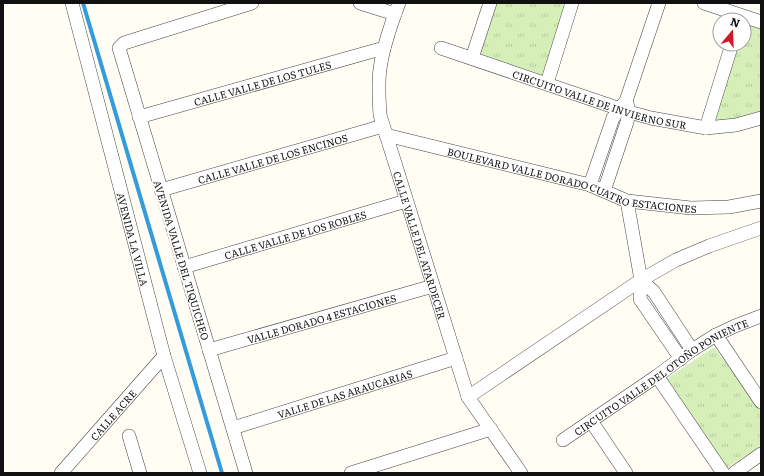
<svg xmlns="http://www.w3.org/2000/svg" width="764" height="476" font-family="Literata,serif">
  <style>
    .park { fill: url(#park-tufts) }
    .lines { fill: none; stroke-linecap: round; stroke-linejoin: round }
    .stream { stroke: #339cdb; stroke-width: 4 }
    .minor-casing { stroke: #444; stroke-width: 14 }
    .minor { stroke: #fff; stroke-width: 13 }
    .labels { text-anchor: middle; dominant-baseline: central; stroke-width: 4; stroke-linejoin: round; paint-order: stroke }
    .street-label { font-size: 10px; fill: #111; stroke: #fff }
  </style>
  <defs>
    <pattern id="park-tufts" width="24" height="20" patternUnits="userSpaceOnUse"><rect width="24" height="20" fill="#d6efb9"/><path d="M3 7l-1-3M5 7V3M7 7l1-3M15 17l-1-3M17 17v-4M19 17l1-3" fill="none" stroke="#b7cc9e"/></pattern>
  </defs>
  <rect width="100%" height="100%" fill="#fffdf4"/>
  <!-- park -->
  <path class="park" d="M492,3h80l-25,80 -73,-25z
    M744,20l17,1v95l-25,6 -24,-1 21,-77h11z
    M714,347l47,64v35l-34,22 -61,-89z"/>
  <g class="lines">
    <!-- stream -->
    <path class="stream" d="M83,3l139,470"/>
    <!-- minor casing -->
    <g class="minor-casing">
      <g id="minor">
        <path id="s1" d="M72,3l92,353 36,117"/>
        <path d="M360,3l35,11"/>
        <path id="s2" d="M399,3c-8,21 -16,43 -19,66 -2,15 -1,31 0,46l88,282 53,76"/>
        <path d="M704,3l57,19"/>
        <path id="s3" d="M441,48l188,64 22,6 55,10 30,-3 25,-7"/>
        <path d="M472,58l18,-55"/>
        <path d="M547,83l25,-80"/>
        <path id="s4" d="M139,117l245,-69"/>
        <path d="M706,128l26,-84"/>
        <path id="s5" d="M386,135l204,50 37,16 64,7 38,-1 32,-6"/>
        <path d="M590,185l23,-67 7,-10 6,-7 33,-98"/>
        <path id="s6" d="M161,190l222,-64"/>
        <path d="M604,191l23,-69 2,-10 -2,-9"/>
        <path d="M627,201l14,79 -1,19 41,60"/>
        <path id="s7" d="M184,267l222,-66"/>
        <path d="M641,280l13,12 38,58"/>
        <path d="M716,335l45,67"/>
        <path id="s8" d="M209,350l224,-64"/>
        <path d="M657,376l66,97"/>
        <path d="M468,397l173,-117 35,-20 33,-14 52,-18"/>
        <path d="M591,421l35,52"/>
        <path id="s9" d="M233,428l223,-70"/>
        <path d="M129,436l11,37"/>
        <path id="s10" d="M563,440l94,-64 35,-26 24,-15 19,-9 26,-10"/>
        <path id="s11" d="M61,473l103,-117"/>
        <path d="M246,473l-127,-425 5,-5 128,-40"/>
        <path d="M351,473l140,-44"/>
        <path d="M734,473l27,-19"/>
      </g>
    </g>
    <!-- minor -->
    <use href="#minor" class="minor"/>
  </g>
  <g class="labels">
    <!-- street labels -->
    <g class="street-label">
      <text stroke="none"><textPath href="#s4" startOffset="128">CALLE VALLE DE LOS TULES</textPath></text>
      <text stroke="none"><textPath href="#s3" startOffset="167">CIRCUITO VALLE DE INVIERNO SUR</textPath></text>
      <text stroke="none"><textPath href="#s6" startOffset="116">CALLE VALLE DE LOS ENCINOS</textPath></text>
      <text stroke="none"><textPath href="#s5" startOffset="192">BOULEVARD VALLE DORADO CUATRO ESTACIONES</textPath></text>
      <text stroke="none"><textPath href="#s7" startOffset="116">CALLE VALLE DE LOS ROBLES</textPath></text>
      <text stroke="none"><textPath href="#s1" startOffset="244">AVENIDA LA VILLA</textPath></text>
      <text stroke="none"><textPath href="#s2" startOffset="251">CALLE VALLE DEL ATARDECER</textPath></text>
      <text transform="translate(182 260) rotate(73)">AVENIDA VALLE DEL TIQUICHEO</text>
      <text stroke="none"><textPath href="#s8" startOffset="117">VALLE DORADO 4 ESTACIONES</textPath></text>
      <text stroke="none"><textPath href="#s10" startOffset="117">CIRCUITO VALLE DEL OTOÑO PONIENTE</textPath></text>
      <text stroke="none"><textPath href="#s9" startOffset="117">VALLE DE LAS ARAUCARIAS</textPath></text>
      <text stroke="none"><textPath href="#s11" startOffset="78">CALLE ACRE</textPath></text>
    </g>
  </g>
  <!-- border -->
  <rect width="764" height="476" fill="none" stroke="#111111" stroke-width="8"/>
  <!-- north arrow -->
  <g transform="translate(732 32) rotate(19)"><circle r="19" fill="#ffffff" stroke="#a0a0a0"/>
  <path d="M0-3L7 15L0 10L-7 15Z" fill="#d01926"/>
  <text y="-6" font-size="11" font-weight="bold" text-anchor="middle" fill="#111111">N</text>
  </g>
</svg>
